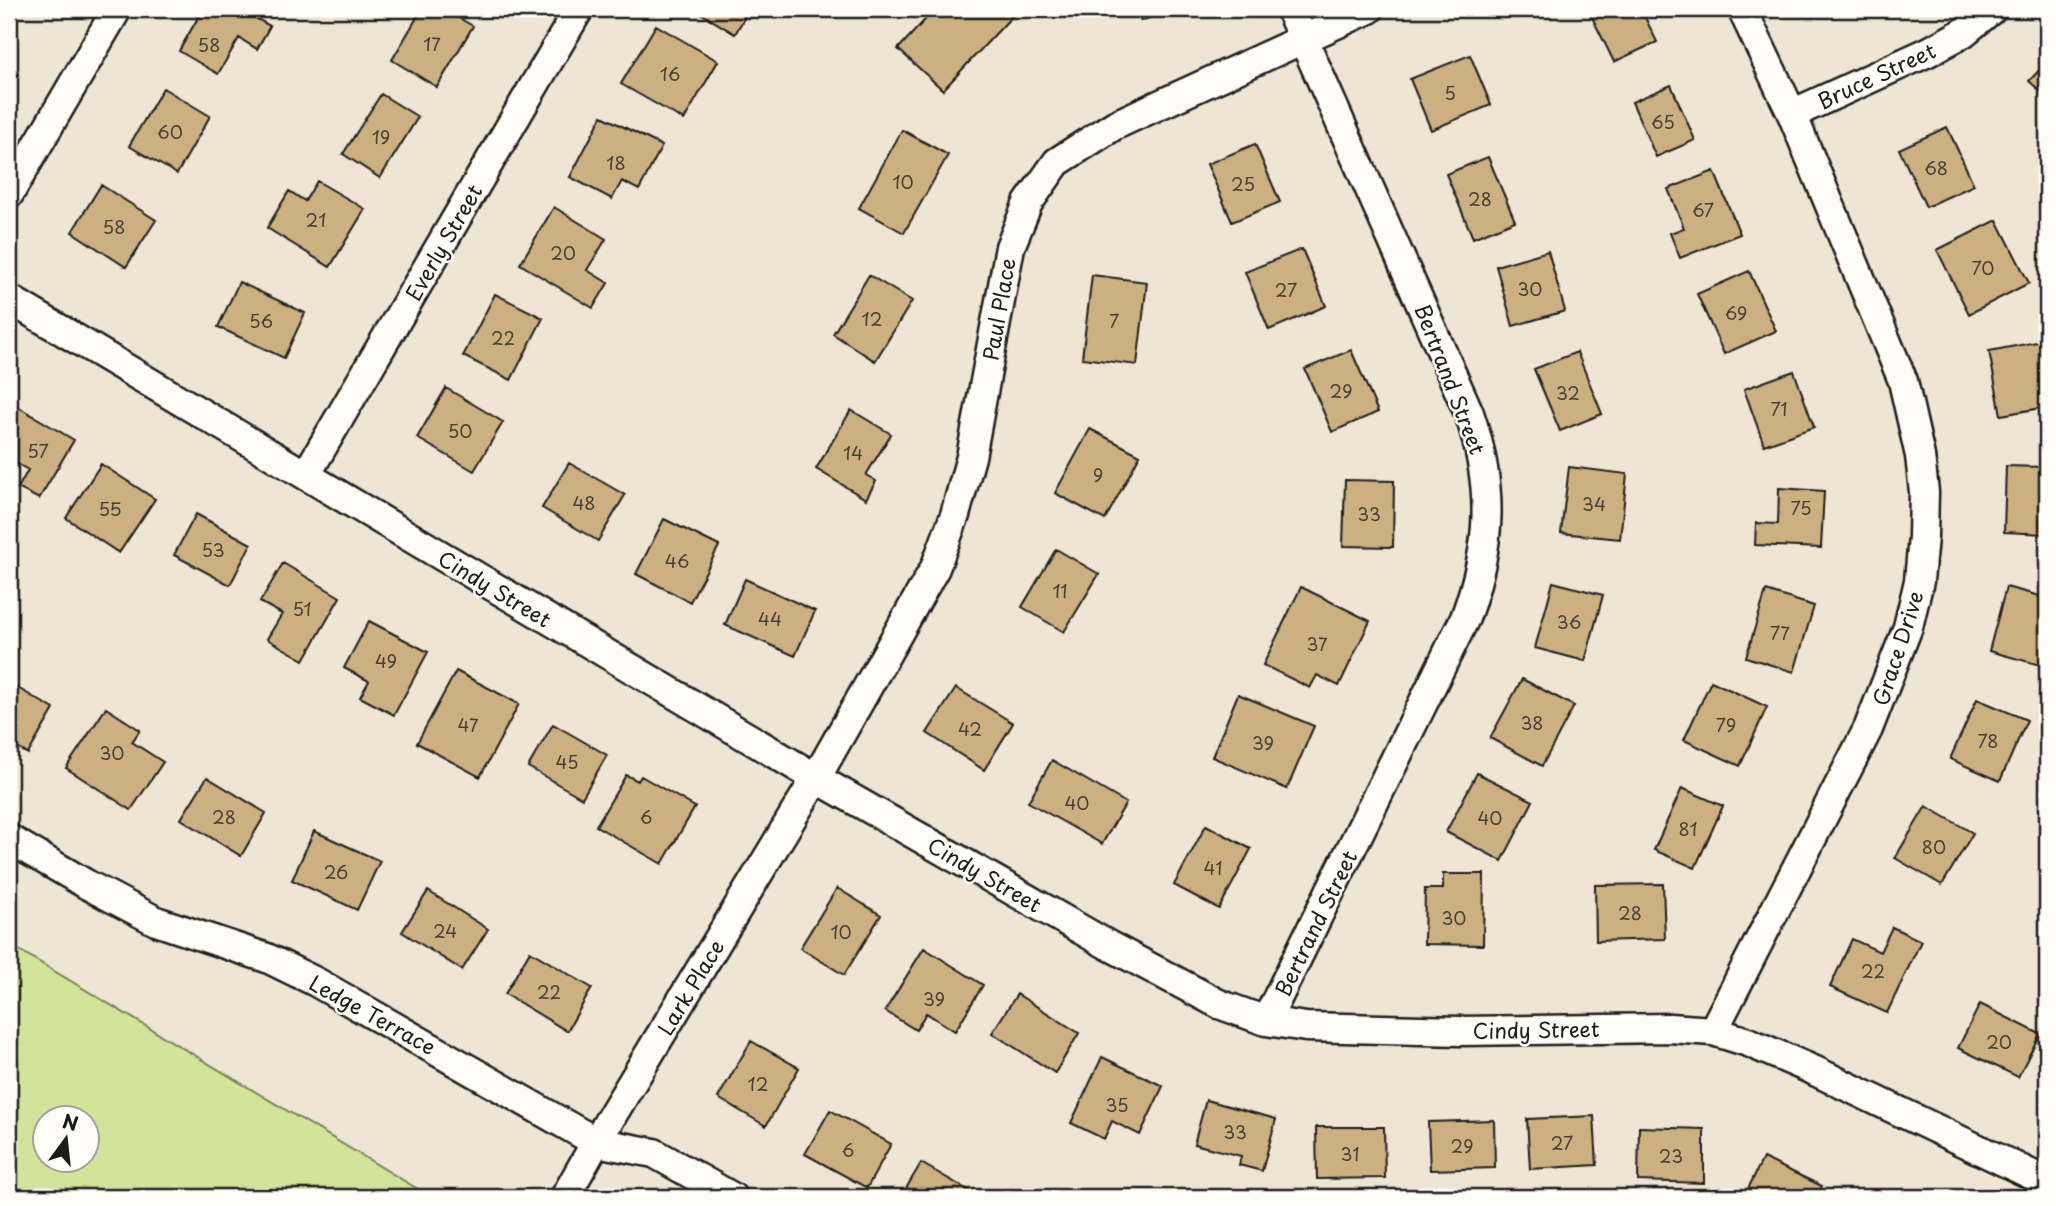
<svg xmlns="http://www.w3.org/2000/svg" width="2056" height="1206" font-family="'Playpen Sans',sans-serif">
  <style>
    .green { fill: #d2e499; stroke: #77805a; stroke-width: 2; fill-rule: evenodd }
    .building { fill: #ccb081; stroke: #1c1c1c; stroke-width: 2 }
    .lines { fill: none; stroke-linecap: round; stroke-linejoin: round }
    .minor-casing { stroke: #1c1c1c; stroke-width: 33 }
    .minor { stroke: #fdfcf7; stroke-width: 28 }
    .labels { text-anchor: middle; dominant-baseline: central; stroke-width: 5; stroke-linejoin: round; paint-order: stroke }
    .number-label { font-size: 18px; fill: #484135 }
    .street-label { font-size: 21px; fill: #1c1c1c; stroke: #fdfcf7 }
  </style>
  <rect width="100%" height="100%" fill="#eee5d4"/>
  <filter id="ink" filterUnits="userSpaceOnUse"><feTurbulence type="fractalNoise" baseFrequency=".0143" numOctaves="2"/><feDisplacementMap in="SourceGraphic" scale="14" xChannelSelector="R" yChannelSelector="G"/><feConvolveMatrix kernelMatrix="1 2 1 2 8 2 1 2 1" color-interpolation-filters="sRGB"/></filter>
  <g filter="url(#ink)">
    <!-- green -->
    <path class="green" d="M9,944l422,253h-422zM46,1118h42v42h-42z"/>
    <!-- building -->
    <path class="building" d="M203,9h36l31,17 -13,23 -18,-11 -21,36 -39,-23z
      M422,9h21l30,17 -36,61 -45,-27z
      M694,9h45l8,4 -12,21z
      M935,9h75l5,4 -72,77 -45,-41z
      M1136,9h37l-32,12z
      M1588,9h53l16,33 -43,20z
      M656,25l62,36 -34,59 -63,-36z
      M1470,55l21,50 -60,25 -21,-51z
      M2047,62v35l-18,-16z
      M1671,85l24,55 -39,17 -24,-55z
      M163,88l47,28 -33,58 -48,-28z
      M381,94l37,23 -38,61 -37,-24z
      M602,116l60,30 -23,44 -17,-9 -10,18 -42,-22z
      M1947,127l27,58 -48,22 -27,-58z
      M902,130l46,25 -44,78 -45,-25z
      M1255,144l25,58 -48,20 -25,-58z
      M1488,157l27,64 -42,17 -27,-64z
      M1714,171l26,63 -60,24 -10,-25 14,-5 -16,-39z
      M317,181l48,28 -35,58 -63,-39 22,-37 16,10z
      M101,185l55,35 -30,47 -54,-35z
      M554,207l52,32 -19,31 21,13 -15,25 -73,-44z
      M1997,220l32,63 -60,31 -32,-64z
      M1302,249l24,57 -57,24 -24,-58z
      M1548,251l17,60 -52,15 -17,-60z
      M1749,271l27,60 -52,23 -27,-60z
      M869,275l43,26 -37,60 -42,-27z
      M1092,275l55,7 -10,83 -55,-7z
      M239,282l66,31 -21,45 -66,-31z
      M495,294l48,24 -32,62 -48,-24z
      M2042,341l5,29v37l-46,8 -12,-64z
      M1351,350l27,62 -46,20 -27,-63z
      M1577,352l25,62 -42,17 -26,-62z
      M1794,371l20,56 -50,18 -20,-56z
      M446,388l57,34 -29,49 -57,-33z
      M15,405l59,35 -35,59 -21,-11 10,-18 -19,-11v-44z
      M851,410l40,24 -25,41 10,6 -10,18 -50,-30z
      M1090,429l50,26 -35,65 -50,-27z
      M569,463l56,32 -27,46 -56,-33z
      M101,464l54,35 -36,54 -53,-35z
      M2006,466l41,1v67l-43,-2z
      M1569,467l58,7 -7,65 -59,-6z
      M1345,480l49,1 -1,66 -50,-1z
      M1779,488l45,3 -3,57 -66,-3 1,-22 22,1z
      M196,514l55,30 -21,41 -56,-30z
      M664,519l55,27 -29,56 -54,-28z
      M1056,549l43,25 -35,58 -42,-25z
      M283,563l57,34 -36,63 -37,-21 15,-25 -22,-12z
      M745,579l70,32 -20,45 -70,-31z
      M1553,582l50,13 -18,66 -50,-13z
      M1301,587l69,34 -31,65 -22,-11 -7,13 -47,-23z
      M2006,587l41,11v57l-3,11 -55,-15z
      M1766,591l48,15 -20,66 -48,-15z
      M369,621l59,31 -34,63 -34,-18 9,-16 -25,-13z
      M456,671l63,33 -39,73 -63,-34z
      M1522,679l52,27 -32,60 -52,-28z
      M1711,681l56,26 -27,59 -56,-26z
      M9,683l45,26 -26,45 -19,-11z
      M956,688l57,35 -29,47 -57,-37z
      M1238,694l76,32 -27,63 -75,-32z
      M1977,699l50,21 -27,61 -50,-22z
      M106,708l34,22 -8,12 31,20 -32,48 -65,-42z
      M553,724l54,31 -25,43 -54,-31z
      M1052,760l74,43 -24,41 -74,-42z
      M1477,773l56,28 -31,60 -56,-29z
      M626,775l12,6 3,-5 54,31 -33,57 -66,-38z
      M207,777l59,36 -25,43 -60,-37z
      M1682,788l41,18 -28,62 -41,-18z
      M1926,806l47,27 -31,52 -47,-27z
      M1206,825l45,24 -32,60 -45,-24z
      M314,831l66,30 -23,49 -65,-30z
      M1443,874h41l-1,71 -59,-1 1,-55h18z
      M1663,884l2,55 -69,2 -1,-56z
      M837,888l44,27 -37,60 -44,-27z
      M428,891l60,38 -26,41 -60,-38z
      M1892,927l29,14 -34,72 -57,-26 22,-48 28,13z
      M924,948l59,37 -28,46 -29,-18 -10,17 -31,-19z
      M530,951l62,37 -25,43 -62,-37z
      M1017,994l62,39 -24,40 -63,-40z
      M1980,1004l60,30 -22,43 -60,-29z
      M751,1041l48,27 -33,58 -48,-28z
      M1102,1057l61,29 -23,49 -28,-14 -8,18 -33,-16z
      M1206,1100l70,19 -14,52 -23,-6 2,-9 -47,-12z
      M830,1110l61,34 -24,44 -62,-34z
      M1594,1116l3,49 -67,4 -3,-50z
      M1494,1120l1,48 -65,2 -2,-48z
      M1316,1127h68l1,51 -68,1z
      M1639,1127l65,2v54l-66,-2z
      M1763,1158l59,28 -5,11h-73z
      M921,1163l59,34h-79z"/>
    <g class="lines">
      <!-- minor casing -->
      <g class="minor-casing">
        <path id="minor" d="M1792,114l136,-62 35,-19 29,-24
          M9,194l108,-185
          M9,299l807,479 292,167 111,59 47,17 40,6 154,4 210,-3 43,3 35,11 65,28 234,112
          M306,475l273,-466
          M9,839l77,45 70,37 111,37 49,24 280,160 58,11 78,44
          M1266,1021l199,-403c27,-74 29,-131 4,-205l-179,-404
          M1713,1031l155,-302 40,-102 11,-46 4,-44 1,-45 -4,-36 -17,-75 -111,-267 -50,-105
          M565,1197l31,-55 220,-364 119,-210 20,-53 16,-58 39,-210 18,-44 29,-41 58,-37 254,-116"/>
      </g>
      <!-- minor -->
      <use href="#minor" class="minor"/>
    </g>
  </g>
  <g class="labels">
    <!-- number labels -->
    <g class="number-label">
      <text x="432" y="43">17</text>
      <text x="209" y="44">58</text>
      <text x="670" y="73">16</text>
      <text x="1450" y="92">5</text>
      <text x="1663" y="121">65</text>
      <text x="170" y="131">60</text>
      <text x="381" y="136">19</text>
      <text x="616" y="162">18</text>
      <text x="1936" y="167">68</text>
      <text x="903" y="181">10</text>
      <text x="1243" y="183">25</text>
      <text x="1480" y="198">28</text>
      <text x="1703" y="209">67</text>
      <text x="316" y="219">21</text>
      <text x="114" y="226">58</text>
      <text x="563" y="252">20</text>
      <text x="1983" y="267">70</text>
      <text x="1530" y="288">30</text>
      <text x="1286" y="289">27</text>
      <text x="1736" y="312">69</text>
      <text x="872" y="318">12</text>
      <text x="261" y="320">56</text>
      <text x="1114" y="320">7</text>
      <text x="503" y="337">22</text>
      <text x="1341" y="390">29</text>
      <text x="1568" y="392">32</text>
      <text x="1779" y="408">71</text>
      <text x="460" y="430">50</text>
      <text x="38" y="450">57</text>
      <text x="853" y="452">14</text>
      <text x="1098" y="474">9</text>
      <text x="584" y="502">48</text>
      <text x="1594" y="503">34</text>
      <text x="1801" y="507">75</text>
      <text x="110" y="508">55</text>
      <text x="1369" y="513">33</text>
      <text x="213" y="549">53</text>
      <text x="677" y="560">46</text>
      <text x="1060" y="590">11</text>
      <text x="302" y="608">51</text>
      <text x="770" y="618">44</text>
      <text x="1569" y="621">36</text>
      <text x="1780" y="632">77</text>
      <text x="1317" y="643">37</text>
      <text x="386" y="660">49</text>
      <text x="1532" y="722">38</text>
      <text x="468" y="724">47</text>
      <text x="1726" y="724">79</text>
      <text x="970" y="728">42</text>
      <text x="1988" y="740">78</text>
      <text x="1263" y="742">39</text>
      <text x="112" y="752">30</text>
      <text x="567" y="761">45</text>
      <text x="1077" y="802">40</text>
      <text x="224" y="816">28</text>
      <text x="646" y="816">6</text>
      <text x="1490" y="817">40</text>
      <text x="1688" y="828">81</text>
      <text x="1934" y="846">80</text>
      <text x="1213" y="867">41</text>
      <text x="336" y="871">26</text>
      <text x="1630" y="912">28</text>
      <text x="1454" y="917">30</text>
      <text x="445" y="930">24</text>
      <text x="841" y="931">10</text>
      <text x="1873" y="970">22</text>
      <text x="549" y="991">22</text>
      <text x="934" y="998">39</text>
      <text x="1999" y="1041">20</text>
      <text x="758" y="1083">12</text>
      <text x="1117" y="1104">35</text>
      <text x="1235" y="1131">33</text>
      <text x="1562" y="1142">27</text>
      <text x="1462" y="1145">29</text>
      <text x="848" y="1149">6</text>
      <text x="1350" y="1153">31</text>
      <text x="1671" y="1155">23</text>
    </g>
    <!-- street labels -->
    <g class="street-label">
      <text transform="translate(1876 75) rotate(-25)">Bruce Street</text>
      <text transform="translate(443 242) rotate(-60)">Everly Street</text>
      <text transform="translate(998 309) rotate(-80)">Paul Place</text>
      <text transform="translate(1451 379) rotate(69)">Bertrand Street</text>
      <text transform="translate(495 588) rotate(31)">Cindy Street</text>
      <text transform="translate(1897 648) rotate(-72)">Grace Drive</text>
      <text transform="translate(985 874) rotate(30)">Cindy Street</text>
      <text transform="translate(1315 923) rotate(-64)">Bertrand Street</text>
      <text transform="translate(690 987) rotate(-59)">Lark Place</text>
      <text transform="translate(373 1014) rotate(29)">Ledge Terrace</text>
      <text transform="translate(1536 1029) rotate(-1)">Cindy Street</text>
    </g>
  </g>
  <!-- margin -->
  <rect width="2056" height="1206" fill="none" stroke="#fdfcf7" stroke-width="35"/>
  <rect x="18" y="18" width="2021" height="1171" fill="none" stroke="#1c1c1c" stroke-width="2.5" filter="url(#ink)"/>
  <!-- north arrow -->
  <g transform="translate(66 1139) rotate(15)"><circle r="33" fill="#fdfcf7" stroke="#a3a29f" stroke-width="2"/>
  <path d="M0-5L12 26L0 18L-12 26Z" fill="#1c1c1c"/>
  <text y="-10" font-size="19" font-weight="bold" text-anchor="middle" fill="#1c1c1c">N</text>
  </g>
</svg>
